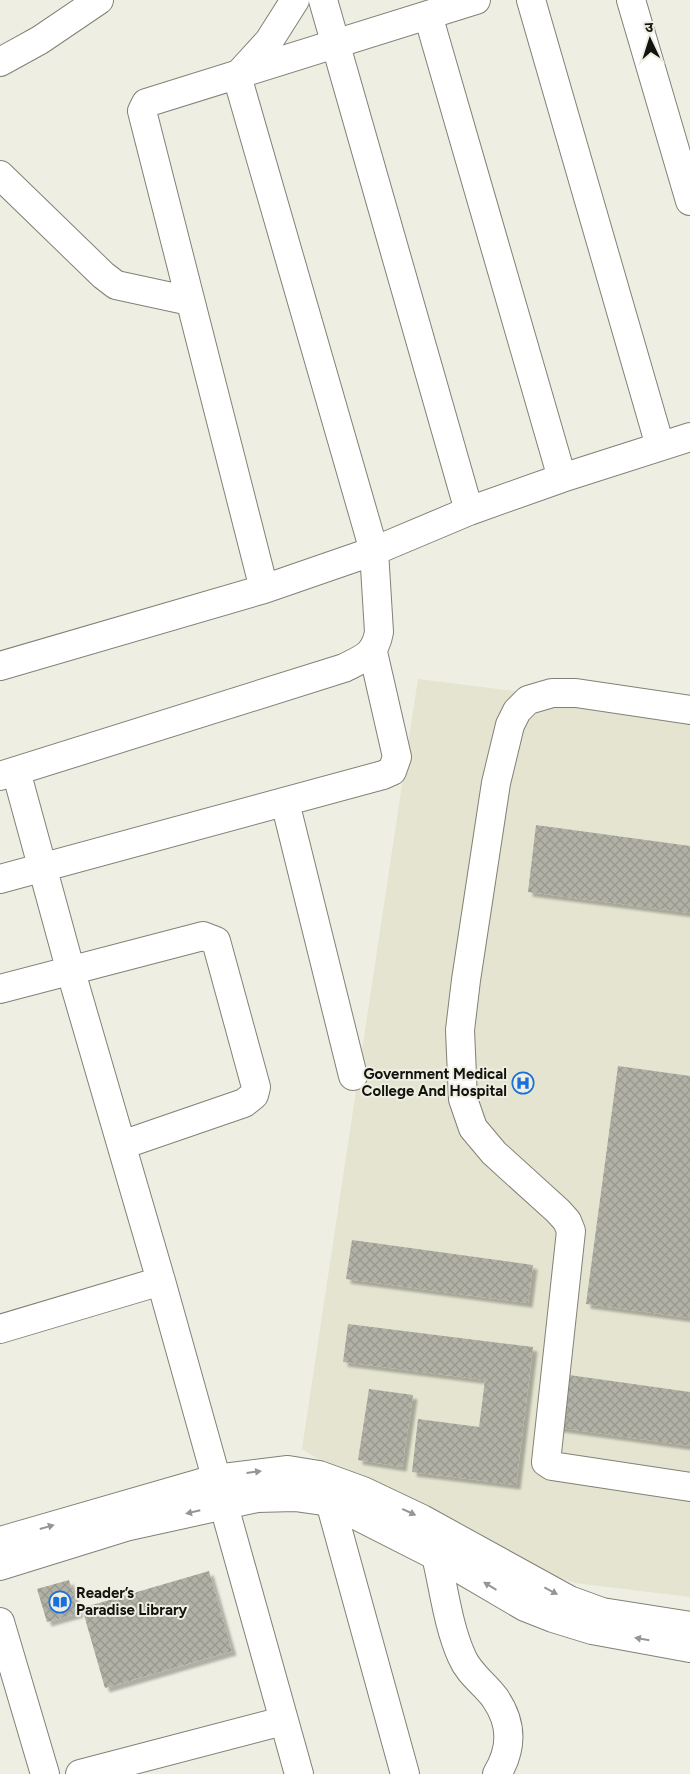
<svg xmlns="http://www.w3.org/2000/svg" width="690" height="1774" font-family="Figtree,'Noto Sans Devanagari',sans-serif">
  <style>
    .built { fill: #e4e4d0 }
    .building { fill: url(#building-cross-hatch); filter: url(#shadow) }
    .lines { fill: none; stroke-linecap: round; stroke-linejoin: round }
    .minor-casing { stroke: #818177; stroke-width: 30 }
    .major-casing { stroke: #818177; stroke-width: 30 }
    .minor { stroke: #fff; stroke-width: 28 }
    .major { stroke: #fff; stroke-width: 28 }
    .oneway { fill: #959593 }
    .labels { text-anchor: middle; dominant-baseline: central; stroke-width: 4; stroke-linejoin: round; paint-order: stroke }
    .poi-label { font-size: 15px; font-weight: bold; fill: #13130f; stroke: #eeeee2; text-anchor: end }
  </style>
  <defs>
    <pattern id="building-cross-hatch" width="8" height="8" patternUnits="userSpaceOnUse" patternTransform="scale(1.25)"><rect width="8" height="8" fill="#b1b1a6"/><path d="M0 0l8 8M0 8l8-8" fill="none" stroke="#97978e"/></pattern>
    <filter id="shadow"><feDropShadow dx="4.5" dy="4.5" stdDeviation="1" flood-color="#0004"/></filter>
  </defs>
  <rect width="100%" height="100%" fill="#eeeee2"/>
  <!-- built -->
  <path class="built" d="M418,679l145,18 127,20v880l-115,-14 -134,-48 -139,-86z"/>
  <!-- building -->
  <path class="building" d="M536,825l154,21v67l-162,-21z
    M618,1066l72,10v242l-104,-14z
    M352,1240l181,25 -5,38 -182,-24z
    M348,1324l185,23 -17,138 -104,-13 6,-53 61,8 6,-47 -142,-18z
    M562,1374l128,18v54l-136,-19z
    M369,1389l44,6 -11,72 -44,-7z
    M209,1571l23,80 -127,37 -23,-80z
    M69,1580l10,33 -32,9 -10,-33z"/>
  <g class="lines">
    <!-- minor casing -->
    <g class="minor-casing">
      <path id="minor" d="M323,0l146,511
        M531,0l129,446
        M631,0l59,201
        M428,15l134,463
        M0,62l40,-22 59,-40
        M0,175l103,100 13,10 74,16
        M264,589l-122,-478 4,-8 330,-103
        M0,666l264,-77 110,-38 95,-40 93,-33 128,-41
        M690,710l-114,-17h-24l-24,7 -11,11 -7,14 -14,58 -30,197 -6,50 3,69 10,29 21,25 64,58 9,10 4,10 -25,231 6,4 138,21
        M16,771l55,201 90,309 138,493
        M0,776l344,-108c20,-10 31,-13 35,-36l-5,-81 -137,-475 32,-35 26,-41
        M285,802l68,274
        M0,879l383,-104 9,-4 5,-14 -24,-105
        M0,989l203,-53 13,5 40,146 -2,8 -10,8 -122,42
        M0,1329l161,-48
        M330,1502l75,272
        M436,1556c8,33 12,70 26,101 7,17 23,27 33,41 18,26 17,51 2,76
        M0,1622l45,152
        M80,1774l203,-53"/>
    </g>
    <!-- major casing -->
    <g class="major-casing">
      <path id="major" d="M0,1541l215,-62 73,-9 31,5 44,16 59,28 147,81 33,12 88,14
        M0,1566l129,-40 128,-28 38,-1 35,5 120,61 75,44 28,11 39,12 98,18"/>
    </g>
    <!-- minor -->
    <use href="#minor" class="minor"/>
    <!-- major -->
    <use href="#major" class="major"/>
  </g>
  <!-- one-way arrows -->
  <defs><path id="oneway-solid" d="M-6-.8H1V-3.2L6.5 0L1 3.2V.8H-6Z" transform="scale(1.25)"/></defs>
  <g class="oneway">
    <use href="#oneway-solid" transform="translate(254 1472) rotate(-7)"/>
    <use href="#oneway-solid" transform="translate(193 1512) rotate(167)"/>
    <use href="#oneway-solid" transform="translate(409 1512) rotate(25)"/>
    <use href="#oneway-solid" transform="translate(47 1527) rotate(-16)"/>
    <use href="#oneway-solid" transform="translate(490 1586) rotate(-149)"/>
    <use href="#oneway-solid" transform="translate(551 1591) rotate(28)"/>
    <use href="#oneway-solid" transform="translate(642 1639) rotate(-170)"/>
  </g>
  <!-- icons -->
  <defs>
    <g id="hospital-ring" transform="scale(1.125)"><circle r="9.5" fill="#eeeee2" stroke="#1a70da" stroke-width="1.5"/><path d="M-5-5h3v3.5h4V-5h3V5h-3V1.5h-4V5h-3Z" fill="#1a70da"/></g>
    <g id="library-ring" transform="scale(1.125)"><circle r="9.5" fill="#eeeee2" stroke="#1a70da" stroke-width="1.5"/><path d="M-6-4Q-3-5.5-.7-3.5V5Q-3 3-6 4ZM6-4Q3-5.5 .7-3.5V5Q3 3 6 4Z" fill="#1a70da"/></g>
  </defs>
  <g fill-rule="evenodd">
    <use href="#hospital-ring" x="523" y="1083"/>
    <use href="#library-ring" x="60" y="1602"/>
  </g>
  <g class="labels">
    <!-- poi labels -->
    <g class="poi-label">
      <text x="507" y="1074">Government Medical<tspan x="507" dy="17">College And Hospital</tspan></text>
      <text x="76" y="1593" text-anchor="start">Reader’s<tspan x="76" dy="17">Paradise Library</tspan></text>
    </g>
  </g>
  <!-- north arrow -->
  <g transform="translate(650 40) rotate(356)" stroke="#eeeee2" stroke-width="4" paint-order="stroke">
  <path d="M0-4L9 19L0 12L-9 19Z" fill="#13130f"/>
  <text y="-8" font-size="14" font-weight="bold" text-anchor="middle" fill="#13130f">उ</text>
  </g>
</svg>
